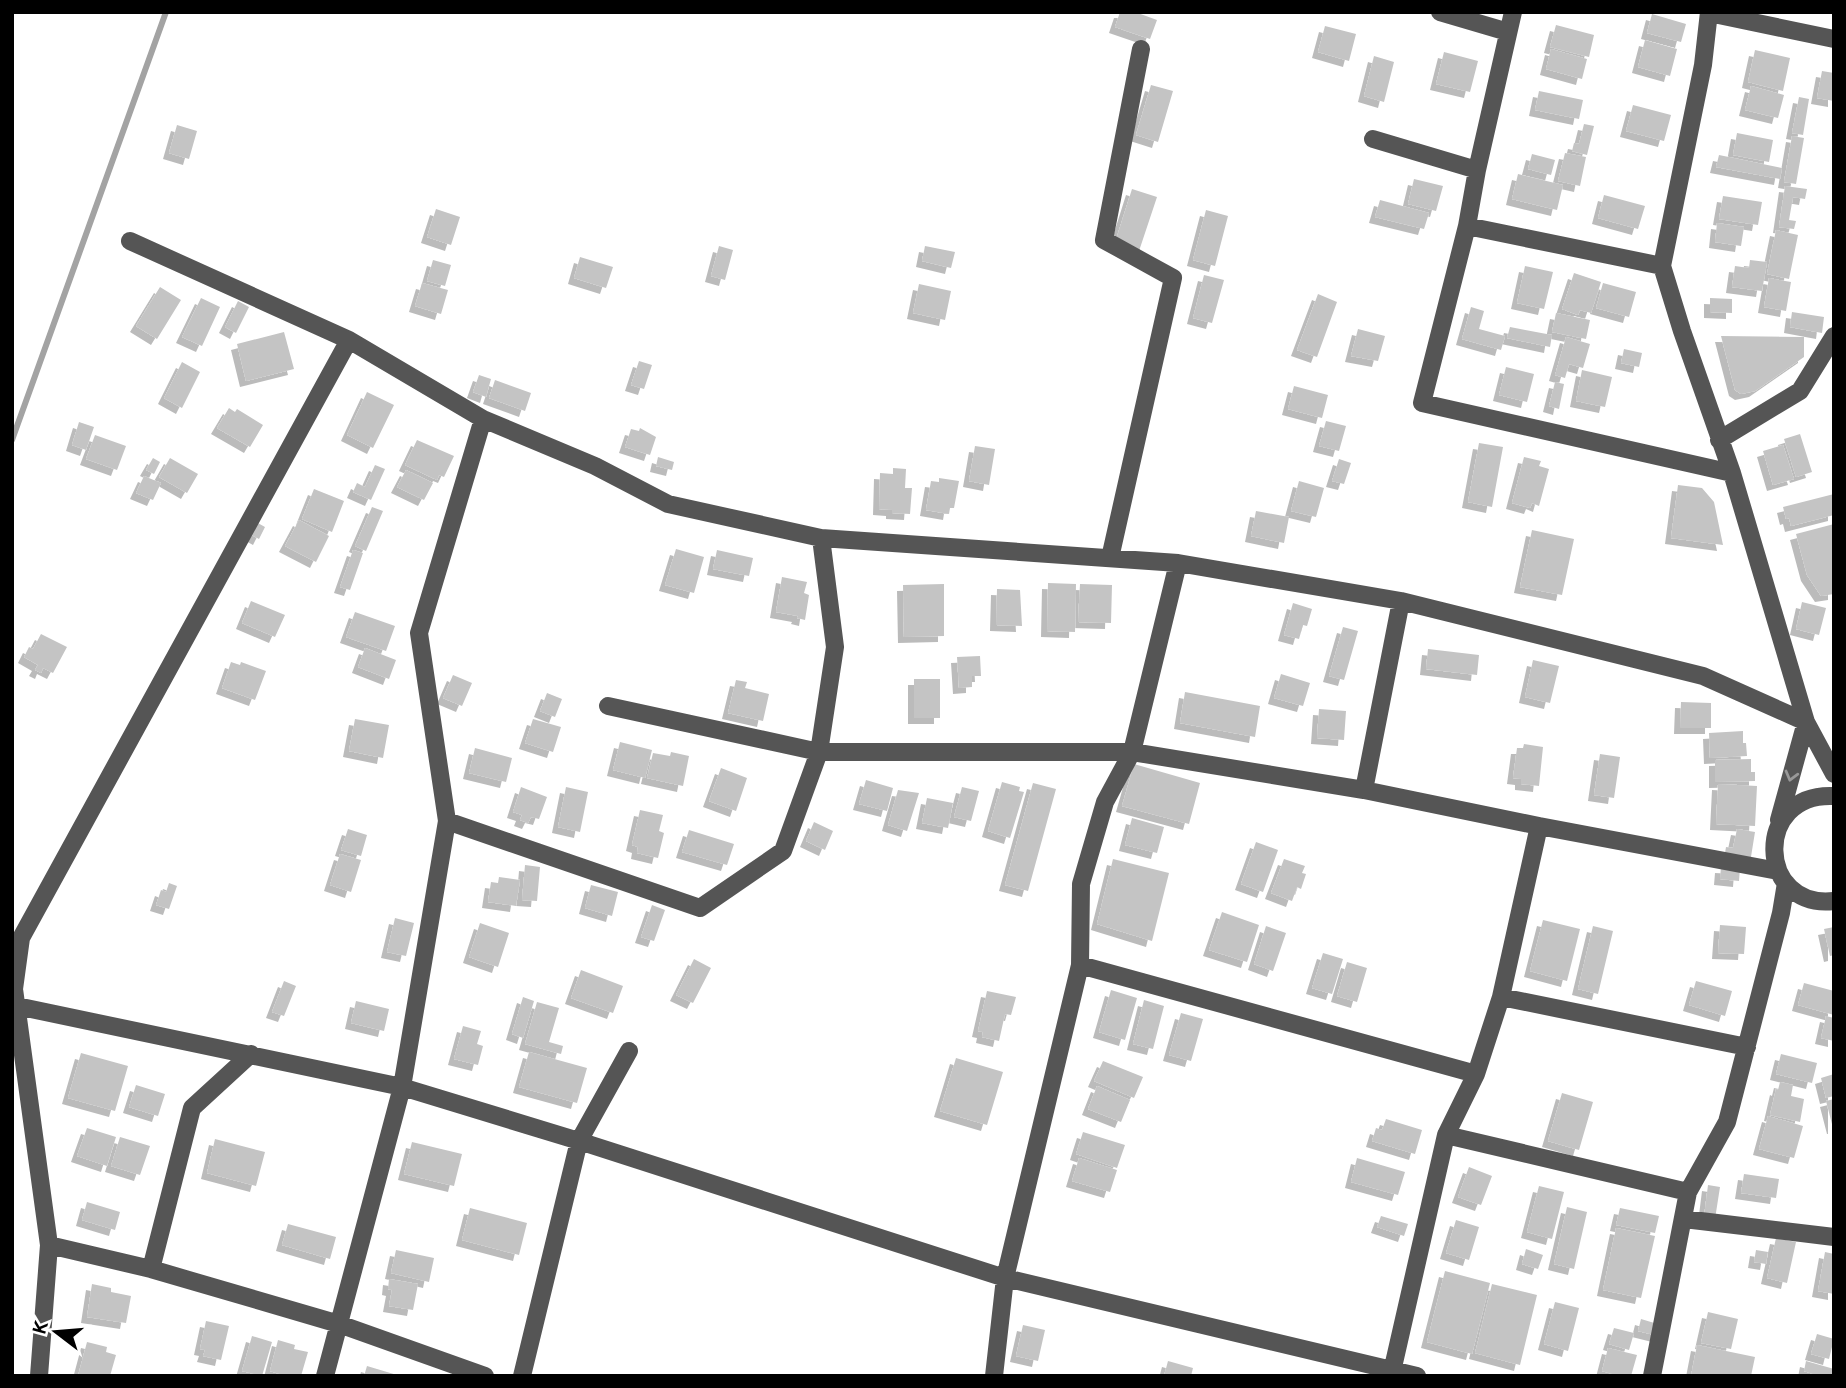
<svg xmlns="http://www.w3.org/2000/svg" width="1846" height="1388" font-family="Figtree,sans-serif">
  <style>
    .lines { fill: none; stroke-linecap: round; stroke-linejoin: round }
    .stream { stroke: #a3a3a3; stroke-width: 6 }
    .building { fill: #c4c4c4; filter: url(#shadow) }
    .minor { stroke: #555; stroke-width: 18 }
    .oneway { stroke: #999 }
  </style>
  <defs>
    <filter id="shadow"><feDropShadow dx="-6" dy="6" stdDeviation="0" flood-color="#0004"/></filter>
  </defs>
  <rect width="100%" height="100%" fill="#fff"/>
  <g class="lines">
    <!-- stream -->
    <path class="stream" d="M12,440l154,-428"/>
  </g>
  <!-- building -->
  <path class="building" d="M1120,12h15l22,8 -7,19 -35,-12z
    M1652,14l34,10 -5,18 -34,-9z
    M1556,25l38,10 -5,22 -39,-10z
    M1325,26l31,8 -7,27 -31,-9z
    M1645,40l32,9 -7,27 -32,-9z
    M1551,49l36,10 -5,20 -36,-10z
    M1755,50l35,8 -7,33 -35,-9z
    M1444,52l34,9 -8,31 -34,-8z
    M1374,56l20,6 -10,40 -20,-6z
    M1822,71l12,2v28l-17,-3z
    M1151,85l22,6 -15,51 -22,-7z
    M1751,86l33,9 -6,23 -33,-8z
    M1539,91l44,9 -4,19 -44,-9z
    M1799,97l10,2 -6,36 -11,-2z
    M1633,105l38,10 -7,26 -38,-10z
    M1584,124l10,2 -7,29 -15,-4 2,-8 5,1z
    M177,125l20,6 -8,28 -20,-6z
    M1737,133l36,7 -4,22 -36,-7z
    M1792,136l12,2 -8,46 -12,-2z
    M1565,153l21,4 -6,29 -22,-5z
    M1532,154l23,6 -4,15 -23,-6z
    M1719,155l63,13 -2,11 -64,-12z
    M1518,174l45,11 -6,25 -45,-11z
    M1414,179l29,7 -7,25 -28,-7z
    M1785,186l22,3 -2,10 -12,-2 -4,23 7,1 -2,8 -15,-2z
    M1132,189l25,8 -18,54 -24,-8z
    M1604,195l41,11 -7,23 -40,-11z
    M1723,196l39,6 -4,23 -39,-6z
    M1380,200l49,13 -5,16 -49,-12z
    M436,209l24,8 -9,28 -24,-8z
    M1206,210l22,6 -13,50 -22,-6z
    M1717,223l27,4 -3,19 -26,-4z
    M1776,230l22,5 -9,44 -22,-5z
    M719,246l14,4 -8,30 -14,-4z
    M925,246l30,6 -4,16 -29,-7z
    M580,257l33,10 -7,21 -32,-10z
    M433,260l18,5 -6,21 -18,-5z
    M1750,260l17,2 -5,29 -30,-4 3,-21 14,2z
    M1525,266l28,6 -9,37 -27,-6z
    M1574,273l27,9 -10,31 -11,-3 -2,5 -16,-6z
    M1204,275l20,5 -12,43 -19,-5z
    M1769,278l22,4 -5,29 -22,-4z
    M422,283l26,7 -7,24 -26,-8z
    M1603,283l33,9 -7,25 -33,-9z
    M919,284l32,7 -6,29 -32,-7z
    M160,287l21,13 -24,39 -21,-13z
    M1318,294l19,8 -20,55 -20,-7z
    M201,298l19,9 -18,39 -20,-9z
    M1710,298l22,1v14l-22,-1z
    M238,301l11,6 -13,26 -11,-6z
    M1471,307l13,4 -5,18 26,7 -4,14 -39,-11z
    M1792,312l32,5 -2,16 -32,-6z
    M1556,313l34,7 -4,19 -34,-7z
    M1510,327l42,8 -2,12 -43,-9z
    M1358,329l27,7 -7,25 -27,-5z
    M284,332l10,37 -48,12 -9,-37z
    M1721,336l83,1v20l-49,34 -14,3 -6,-4z
    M1566,337l24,7 -7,24 -14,-4 -4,14 -10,-3z
    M1624,349l18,4 -3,14 -18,-4z
    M639,361l13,4 -8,24 -13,-4z
    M182,362l18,10 -18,36 -18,-10z
    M1506,367l28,7 -7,28 -28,-7z
    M1582,370l30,7 -7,30 -29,-6z
    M479,375l12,4 -5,18 -13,-5z
    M495,380l36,13 -6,18 -36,-13z
    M1555,382l9,2 -5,25 -10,-3z
    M1294,386l34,9 -6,23 -34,-9z
    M367,392l27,13 -21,43 -26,-13z
    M229,408l6,4 2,-3 26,16 -13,22 -33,-19z
    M1326,421l20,5 -7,25 -20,-5z
    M79,422l15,5 -8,23 -14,-5z
    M640,428l16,9 -6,18 -25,-8 6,-18 8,2z
    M1800,434l12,38 -16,5 -12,-38z
    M95,435l31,11 -9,24 -31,-11z
    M417,440l37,16 -10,21 -5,-2 -2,5 -32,-15z
    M1479,443l24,4 -11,60 -24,-5z
    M1783,445l11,34 -21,6 -10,-34z
    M975,446l20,3 -6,36 -20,-4z
    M658,457l16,5 -2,8 -16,-4z
    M1524,457l17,4 -2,5 10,3 -10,37 -7,-3 -2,5 -18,-5z
    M153,458l7,4 -6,12 -8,-4z
    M170,458l28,16 -11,19 -28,-16z
    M1339,459l12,4 -7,21 -12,-3z
    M375,465l10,4 -14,31 -18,-8 4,-9 8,4z
    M893,468l13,1 -1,19h7l-2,26 -18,-1v-3l-13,-1 1,-36 13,1z
    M406,470l27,13 -9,17 -27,-13z
    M144,476l17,7 -8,17 -17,-7z
    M939,478l20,3 -5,27h-4l-1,6 -23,-4 5,-29 8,1z
    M1299,481l25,7 -8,29 -25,-6z
    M1678,485l24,3 12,14 9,43 -52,-7z
    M314,489l30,12 -12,31 -30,-13z
    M1834,494v21l-43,11 -2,-8 -3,1 -3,-12z
    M372,507l11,4 -17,40 -11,-5z
    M1256,511l33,6 -5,26 -33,-7z
    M299,520l30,16 -13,26 -31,-16z
    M256,522l9,5 -6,12 -9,-5z
    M1834,524v70l-13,2 -14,-21 -11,-41z
    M1532,530l42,9 -12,56 -42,-8z
    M676,549l28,8 -10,36 -29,-8z
    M353,550l10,3 -13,37 -10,-3z
    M717,550l36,8 -4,18 -36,-7z
    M782,577l25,5 -3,11 5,2 -4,25 -8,-2 1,-2 -22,-4z
    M1048,583l28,1 -1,48 -28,-1z
    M944,584v52l-40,1 -1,-52z
    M1080,584l32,1 -1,38 -33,-1z
    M997,589l23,1 2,36 -26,-1z
    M251,601l34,14 -10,22 -33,-14z
    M1802,602l24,6 -7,27 -23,-6z
    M1293,603l19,6 -5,17 -4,-1 -4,14 -15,-4z
    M355,612l40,14 -9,25 -40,-14z
    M1343,627l15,4 -14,49 -15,-4z
    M41,634l26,13 -14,26 -10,-5 -2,5 -6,-3 3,-5 -14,-8 5,-10 4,2z
    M365,648l31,12 -7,19 -31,-12z
    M1428,649l51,6 -2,20 -51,-6z
    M980,656l1,20h-9v11l-13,1 -2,-31z
    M1533,660l26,6 -9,37 -25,-6z
    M231,662l9,3 1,-3 25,9 -11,29 -33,-12z
    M1281,674l29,9 -7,23 -29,-8z
    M453,675l19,8 -10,23 -19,-8z
    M914,679h26v39h-26z
    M736,680l11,2 -2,6 24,6 -6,27 -35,-8z
    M1185,692l75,14 -5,31 -75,-14z
    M547,693l15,6 -7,18 -15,-6z
    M1681,702l30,1v25h-31z
    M1319,709l27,2 -2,29 -27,-2z
    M355,719l34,6 -6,33 -34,-7z
    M533,719l28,8 -8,25 -28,-9z
    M1743,731v12h3l1,13 -37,2 -1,-25z
    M620,742l32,8 -7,28 -32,-8z
    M1524,744l19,3 -4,39 -18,-2v-5l-8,-1 4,-30h6z
    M475,748l37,10 -6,24 -37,-9z
    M671,752l18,4 -6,30 -36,-8 6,-25 17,3z
    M1600,754l20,3 -6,41 -20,-3z
    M1751,759v13h4v9l-40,1v-22z
    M1134,764l66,19 -11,41 -67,-18z
    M721,768l26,10 -11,33 -27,-10z
    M866,780l27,8 -6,23 -28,-7z
    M1002,782l18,5 -1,4 5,1 -14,46 -22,-7z
    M1033,783l23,6 -28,102 -23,-6z
    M1718,784l39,2 -2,40 -39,-2z
    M521,787l26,10 -8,22 -8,-2 -3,6 -8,-3 2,-5 -9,-3z
    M566,787l22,5 -8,40 -22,-5z
    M962,787l17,4 -8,30 -17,-4z
    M898,790l21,3 -12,38 -19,-6z
    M927,798l26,5 -5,25 -26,-5z
    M640,810l23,5 -4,16 5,2 -6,25 -21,-5 1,-6 -6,-2z
    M1132,818l32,9 -7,26 -32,-8z
    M814,822l19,9 -8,19 -19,-9z
    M348,829l19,6 -6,21 -20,-6z
    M1737,829l18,3 -5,31 -26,-4 2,-12 7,1z
    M689,830l45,14 -7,21 -45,-13z
    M1256,842l22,8 -15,42 -22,-8z
    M340,854l21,6 -10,32 -21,-7z
    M1113,859l56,14 -17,68 -55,-17z
    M1284,859l21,7 -3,7 4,1 -5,15 -4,-2 -5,14 -21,-8z
    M525,865l15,2 -3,34 -15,-1z
    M1721,867l19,1 -1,13 -19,-2z
    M499,877l21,3 -4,26 -28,-4 3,-20 7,1z
    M169,883l8,3 -8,23 -13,-4 5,-15 5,2z
    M591,885l27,7 -6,24 -27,-8z
    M652,905l13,5 -11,31 -13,-4z
    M1222,912l37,13 -12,37 -38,-12z
    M395,918l19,5 -8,33 -19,-4z
    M1543,920l37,9 -13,52 -37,-10z
    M480,923l29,10 -11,34 -29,-10z
    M1720,925l26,2 -2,27 -26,-1z
    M1266,926l20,7 -13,38 -19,-7z
    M1593,926l20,5 -15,63 -20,-5z
    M1834,927v28l-4,1 -6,-27z
    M1323,953l20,6 -11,35 -20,-6z
    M694,959l17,9 -18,35 -17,-8z
    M1347,962l20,6 -10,34 -20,-6z
    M581,970l42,16 -10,27 -42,-15z
    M284,981l12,5 -12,30 -12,-4z
    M1696,981l36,10 -7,25 -36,-11z
    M1804,983l30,8v24l-36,-10z
    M1111,990l26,8 -12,42 -26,-8z
    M987,991l29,6 -5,18 -6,-1 -6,27 -17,-4 1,-5 -5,-1z
    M523,997l11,4 -11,37 -11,-4z
    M1144,1000l20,6 -11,43 -20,-5z
    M356,1001l33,8 -5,22 -33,-8z
    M537,1002l22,6 -10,34 14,4 -2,8 -36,-10z
    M1181,1013l22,6 -12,42 -22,-6z
    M1826,1016l8,2v23l-13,-3z
    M463,1026l18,5 -4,13 6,2 -5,19 -24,-6z
    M529,1052l58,16 -10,35 -58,-16z
    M81,1053l47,13 -13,45 -47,-13z
    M1781,1054l36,9 -5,20 -36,-9z
    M956,1058l47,14 -16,53 -47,-14z
    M1103,1061l40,16 -9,21 -40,-17z
    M1834,1074v22l-8,2 -5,-20z
    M1780,1082l13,3 -2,11 13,3 -4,23 -30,-7 6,-26 2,1z
    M136,1085l29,9 -7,22 -29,-9z
    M1097,1086l33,14 -9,22 -33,-13z
    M1562,1093l31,9 -14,48 -31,-9z
    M1834,1099v29h-1l-7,-27z
    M1768,1116l35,10 -9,32 -35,-9z
    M1386,1119l36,11 -7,24 -43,-13 4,-13 6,2z
    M87,1128l29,9 -9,29 -30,-10z
    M1083,1132l42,13 -8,23 -41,-14z
    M120,1137l30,9 -10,29 -29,-9z
    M215,1139l50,13 -9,34 -49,-13z
    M412,1142l50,12 -8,32 -50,-12z
    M1079,1158l38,12 -7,22 -38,-11z
    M1357,1158l48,14 -7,23 -47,-13z
    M1469,1167l23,9 -11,29 -23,-8z
    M1744,1174l35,5 -3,19 -35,-5z
    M1708,1185l12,2 -5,32 -11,-2z
    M1539,1186l25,6 -12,47 -25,-7z
    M87,1202l33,10 -5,18 -33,-10z
    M1567,1207l20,5 -13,57 -20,-5z
    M470,1208l57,15 -8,32 -57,-15z
    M1620,1208l39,8 -4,17 -39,-8z
    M1381,1216l27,8 -4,12 -27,-9z
    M1456,1220l23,7 -10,33 -23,-7z
    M288,1224l48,13 -6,22 -48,-14z
    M1616,1228l39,8 -14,62 -38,-8z
    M1776,1238l20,4 -9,41 -20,-5z
    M1526,1249l17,6 -5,14 -16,-5z
    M396,1250l38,8 -5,24 -38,-9z
    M1756,1250l12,2 -2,12 -12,-2z
    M1825,1252l9,2v40l-16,-3z
    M1445,1271l45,12 -18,71 -45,-12z
    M389,1279l29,5 -5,26 -24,-4 3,-16 -4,-1z
    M92,1284l19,4v4l20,4 -5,27 -39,-6z
    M1492,1284l45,11 -17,70 -45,-12z
    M1555,1302l24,6 -11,43 -24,-7z
    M1708,1312l30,7 -7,30 -30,-6z
    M1641,1319l20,6 -3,11 -20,-5z
    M206,1321l23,5 -8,34 -18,-4 2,-6 -5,-1z
    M1023,1325l22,5 -7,31 -22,-5z
    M1614,1328l20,5 -5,17 -20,-6z
    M1817,1334l17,5 -5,20 -18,-5z
    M252,1336l20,6 -10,34 -20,-5z
    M278,1340l17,5 -1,4 14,3 -7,24h-15l-16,-5z
    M87,1342l20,5 -1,5 10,3 -6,21h-32z
    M1697,1345l58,12 -4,19h-60z
    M1608,1348l29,7 -6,21h-12l-17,-5z
    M1168,1361l25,7 -2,8h-27z
    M1806,1361l28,8v7h-15l-15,-5z
    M367,1366l30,9v1h-33z"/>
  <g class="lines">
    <!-- minor -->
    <path class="minor" d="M1440,12l68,20
      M1513,12l-36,158 -10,56 -45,177 310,70
      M1709,12l-6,53 -41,201 20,65 50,142 74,249 28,52
      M1709,13l125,26
      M1373,139l104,31
      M1467,226l195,40
      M130,241l219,99 134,79 112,47 73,38 153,34 357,25 223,38 302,75 103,46
      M1719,440l81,-49 34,-55
      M1110,558l63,-280 -69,-38 37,-191
      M608,706l211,46h313l232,38 175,36 239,45
      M1364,790l37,-189
      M1834,796c-82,-4 -77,114 0,105
      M1779,820l27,-98
      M447,821l253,87 83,-57 36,-99 16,-105 -14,-109
      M1080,965l396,109
      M1501,997l246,50
      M12,1005l390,82 177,54 426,137 412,98
      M1446,1135l242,57
      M1684,1219l150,18
      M49,1245l102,24 188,55 146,52
      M151,1269l41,-161 59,-54
      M39,1376l10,-131 -35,-256 7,-51 328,-598
      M325,1376l77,-289 45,-266 -28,-188 64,-214
      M522,1376l57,-235 50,-90
      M994,1376l11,-98 75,-313 1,-81 24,-82 27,-50 46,-189
      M1391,1376l55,-241 30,-61 25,-77 38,-171
      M1652,1376l36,-184 39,-70 54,-209 5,-30"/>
  </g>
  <!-- one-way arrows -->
  <defs><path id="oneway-chevron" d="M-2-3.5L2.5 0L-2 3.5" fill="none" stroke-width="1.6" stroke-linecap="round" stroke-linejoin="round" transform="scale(1.75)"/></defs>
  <use class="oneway" href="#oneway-chevron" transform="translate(1791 776) rotate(105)"/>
  <!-- border -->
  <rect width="1846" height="1388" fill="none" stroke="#000000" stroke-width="28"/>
  <!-- north arrow -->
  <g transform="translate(56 1332) rotate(286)" stroke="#ffffff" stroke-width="5" paint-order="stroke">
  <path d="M0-5L12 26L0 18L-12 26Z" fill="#000000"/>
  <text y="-10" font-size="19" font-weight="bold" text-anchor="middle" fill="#000000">K</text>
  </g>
</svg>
